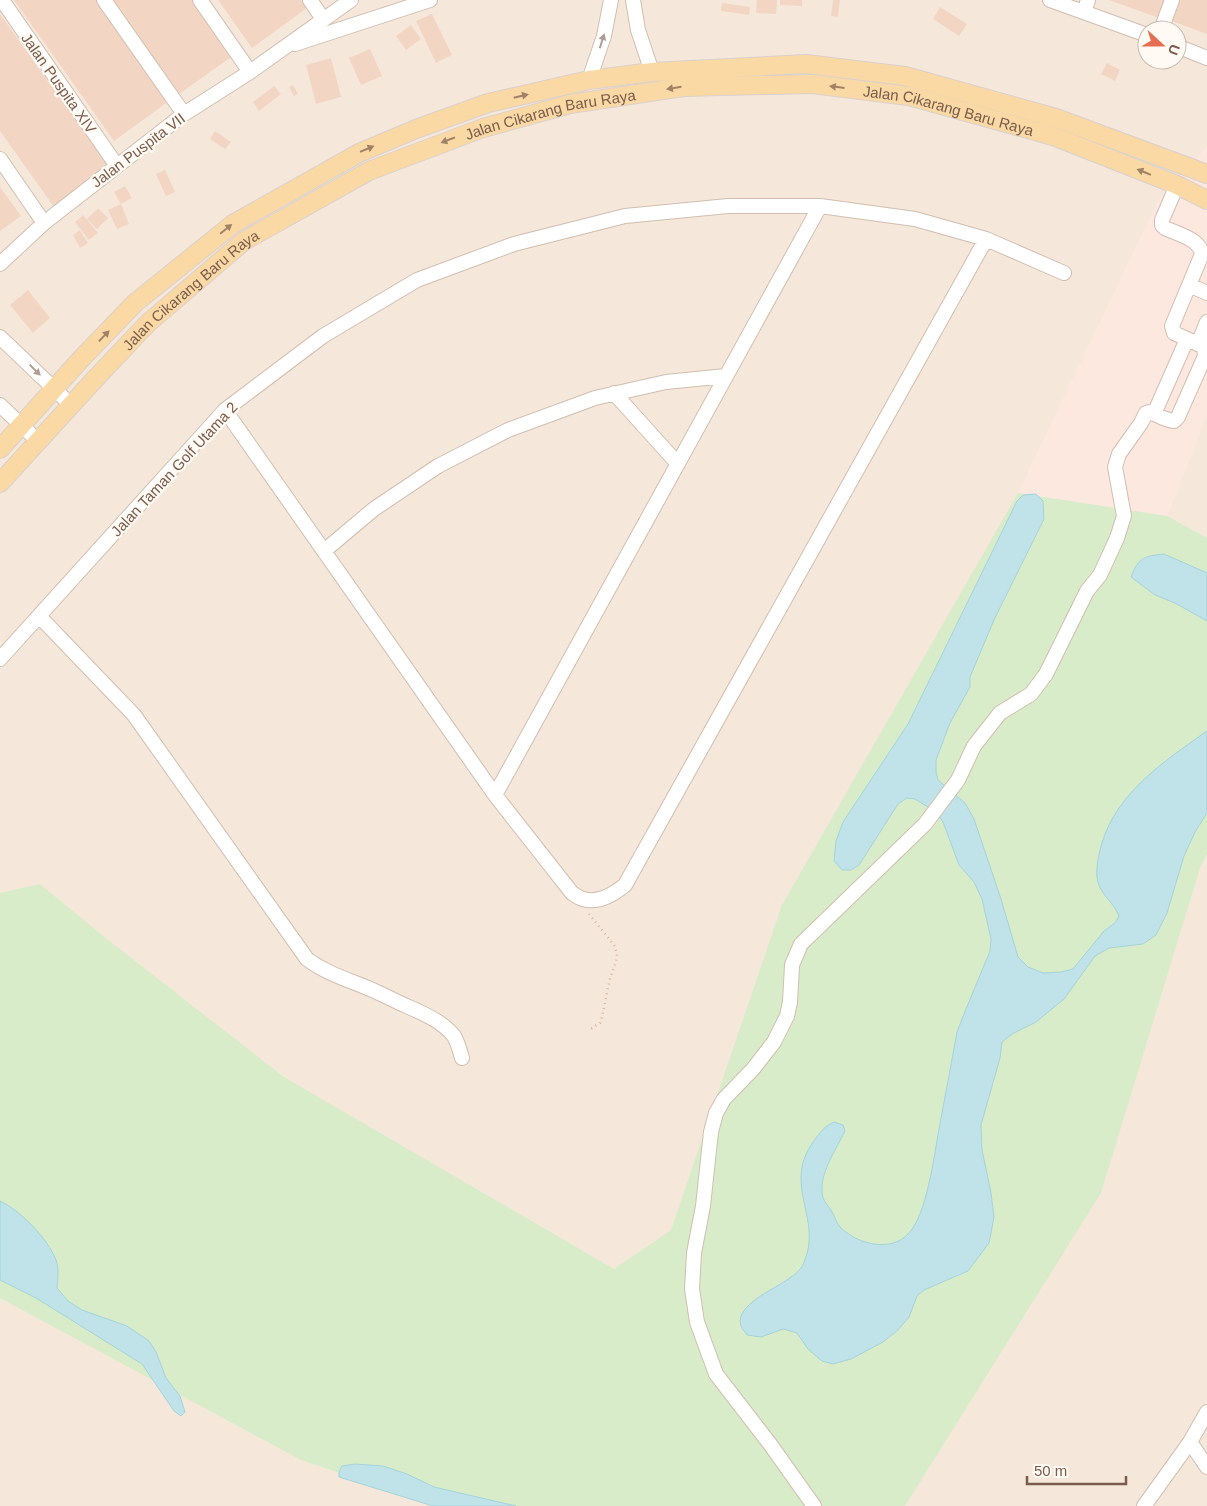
<svg xmlns="http://www.w3.org/2000/svg" width="1207" height="1506" font-family="Arial,sans-serif">
  <style>
    .residential { fill: #f5e8da; fill-rule: evenodd }
    .commercial { fill: #fde8e0 }
    .green { fill: #d8ecc9 }
    .water { fill: #bfe3e8; stroke: #a5d3da }
    .building { fill: #f3d5c3 }
    .lines { fill: none; stroke-linecap: round; stroke-linejoin: round }
    .minor-casing { stroke: #d1beb0; stroke-width: 16 }
    .major-casing { stroke: #dad1cd; stroke-width: 20 }
    .path { stroke: #d9b8a5; stroke-width: 2.5; stroke-dasharray: 1 4; stroke-linecap: butt }
    .minor { stroke: #fff; stroke-width: 14 }
    .major { stroke: #fbd9a5; stroke-width: 18 }
    .oneway { fill: #af9d94 }
    .oneway2 { fill: #a18267 }
    .labels { text-anchor: middle; dominant-baseline: central; stroke-width: 4.5; stroke-linejoin: round; paint-order: stroke }
    .street-label { font-size: 15px; fill: #7a5c4d; stroke: #fffaf3 }
  </style>
  <rect width="100%" height="100%" fill="#fdf6ec"/>
  <!-- residential -->
  <path class="residential" d="M0,0h1207v1506h-1207zM1147,30h30v30h-30z"/>
  <!-- commercial -->
  <path class="commercial" d="M1207,147v268l-40,101 -149,-23 141,-294z"/>
  <!-- green -->
  <path class="green" d="M1018,493l149,23 40,22v316l-7,14 -99,325 -196,313h-466l-138,-46 -301,-162v-405l40,-9 67,55 177,138 330,192 57,-39 111,-325z"/>
  <!-- water -->
  <path class="water" d="M1036,494l7,7 1,18 -50,101 -24,57v10l-20,36 -14,37v12l2,8 27,23 9,16 27,80 17,58 10,10 15,6 18,-1 12,-3 31,-38 11,-8 4,-7c-5,-14 -21,-23 -22,-39 -1,-12 2,-23 5,-34 15,-51 64,-83 105,-112v82l-12,19 -11,24 -17,57 -11,22 -13,9 -34,4 -14,8 -31,43 -28,23 -24,12 -10,8 -2,16 -19,67 1,25 9,43 3,24 -5,26 -21,28 -44,19 -7,6 -8,21 -11,13 -15,12 -32,17 -18,5 -11,-3 -14,-12 -11,-16 -14,-4 -22,8 -14,-2c-1,-2 -5,-6 -6,-9 -8,-25 47,-40 60,-58 3,-3 4,-10 6,-14 11,-40 -23,-71 6,-112 8,-10 9,-14 21,-20l9,3 2,6c-8,17 -24,40 -23,59 0,10 4,13 9,20 3,5 5,12 9,17 17,17 50,26 68,7 19,-19 26,-78 31,-105 6,-32 12,-64 18,-97l9,-23 24,-58 1,-12 -9,-40 -8,-17 -15,-17 -16,-43 -7,-10 -21,-13 -8,-1 -9,6 -39,61 -8,5h-9l-8,-9 2,-20 7,-19 65,-98 109,-223 6,-6z
    M1164,554l43,19v48l-32,-18 -20,-8 -24,-18c7,-19 13,-21 33,-23z
    M0,1201c20,9 48,38 56,59 3,8 2,20 1,28l11,13 14,9 45,16 22,15 7,11 10,26 14,18 5,16 -4,4 -7,-5 -32,-47 -106,-66 -36,-18z
    M355,1464l28,2 24,8 27,13 82,19h-83l-94,-29v-5l3,-6z"/>
  <!-- building -->
  <path class="building" d="M14,0h83l72,101 -55,40z
    M112,0h83l39,55 -55,39z
    M218,0h83l6,8 -55,40z
    M757,0h20l-1,14 -20,-1z
    M780,0h22v6l-22,-1z
    M833,0h7l-2,17 -7,-1z
    M1109,0h57l-7,18z
    M1176,0h31v34l-38,-14z
    M722,3l28,4 -1,8 -28,-4z
    M940,7l27,17 -8,12 -26,-17z
    M0,14l109,153 -55,40 -54,-76z
    M432,14l20,41 -16,8 -20,-42z
    M411,25l10,14 -15,11 -10,-14z
    M370,49l12,27 -21,9 -12,-27z
    M331,58l10,39 -25,7 -10,-39z
    M1107,63l13,7 -5,11 -14,-7z
    M293,85l5,9 -4,2 -5,-9z
    M274,86l7,8 -22,17 -6,-9z
    M215,131l16,11 -6,7 -15,-10z
    M165,170l10,22 -9,4 -10,-22z
    M125,186l7,12 -11,6 8,20 -12,5 -9,-19 13,-6 -7,-12z
    M0,187l21,29 -21,15z
    M98,208l10,10 -11,11 -10,-10z
    M83,215l15,18 -9,7 -14,-18z
    M80,230l8,13 -8,5 -7,-13z
    M28,290l22,28 -17,15 -23,-28z"/>
  <g class="lines">
    <!-- minor casing -->
    <g class="minor-casing">
      <path id="minor" d="M2,0l115,166
        M104,0l80,114
        M200,0l50,72
        M310,0l13,19
        M633,0l5,30 14,42
        M1050,0l97,35
        M1084,12l4,-12
        M1161,30l11,-30
        M295,44l135,-44
        M1177,46l30,12
        M589,80l15,-44 7,-36
        M0,159l44,64
        M1177,185l-15,35v5l3,3c12,6 35,11 37,26l-30,72 2,7 13,6
        M0,264l44,-41 140,-109 66,-42 101,-72
        M1189,285l18,8
        M0,337l71,68
        M1198,344l9,-22
        M614,393l64,71
        M0,405l38,36
        M225,410l270,385 77,98c3,2 7,5 11,6 16,5 31,-5 42,-14l361,-646
        M324,551l50,-42 64,-43 70,-36 87,-32 71,-16 60,-6
        M39,616l95,99 173,244c17,13 36,19 56,27 13,5 26,12 39,18 18,8 39,16 52,32 4,7 6,15 8,22
        M0,659l225,-249 98,-74 94,-56 97,-36 111,-28 103,-10h92l95,13 71,20 78,34
        M495,795l325,-589
        M1190,1442l17,25
        M814,1506l-44,-62 -54,-70 -19,-52 -5,-33 2,-36 9,-47 8,-74 5,-19 8,-14 29,-30 21,-27 13,-26 3,-14 2,-37 9,-21 124,-120 33,-44 16,-34 26,-33 31,-19 15,-20 41,-83 13,-16 17,-37 7,-22 -9,-49 4,-13 22,-31 5,-10 4,-1c7,3 15,8 24,9l4,-4 27,-61 -1,-9 -17,-8 -33,75
        M1144,1506l46,-64 17,-30"/>
    </g>
    <!-- major casing -->
    <g class="major-casing">
      <g id="major">
        <path d="M0,449l81,-90 54,-56 98,-79 126,-71 57,-24 72,-26 101,-23 63,-8 154,-8 99,12 151,42 151,56"/>
        <path id="s1" d="M0,483l95,-104 53,-56 96,-82 125,-70 114,-43 87,-24 113,-17 129,-3 97,12 144,40 124,49 30,15"/>
      </g>
    </g>
    <!-- path -->
    <path class="path" d="M589,914l25,31 3,9 -1,8 -6,16 -8,39 -2,6 -11,7"/>
    <!-- minor -->
    <use href="#minor" class="minor"/>
    <!-- major -->
    <use href="#major" class="major"/>
  </g>
  <!-- one-way arrows -->
  <defs><path id="oneway-solid" d="M-6-.8H1V-3.2L6.5 0L1 3.2V.8H-6Z" transform="scale(1.25)"/></defs>
  <g class="oneway">
    <use href="#oneway-solid" transform="translate(602 41) rotate(-73)"/>
    <use href="#oneway-solid" transform="translate(35 370) rotate(44)"/>
  </g>
  <g class="oneway2">
    <use href="#oneway-solid" transform="translate(837 87) rotate(-173)"/>
    <use href="#oneway-solid" transform="translate(674 88) rotate(171)"/>
    <use href="#oneway-solid" transform="translate(521 96) rotate(-13)"/>
    <use href="#oneway-solid" transform="translate(448 140) rotate(159)"/>
    <use href="#oneway-solid" transform="translate(367 149) rotate(-23)"/>
    <use href="#oneway-solid" transform="translate(1144 172) rotate(-158)"/>
    <use href="#oneway-solid" transform="translate(226 229) rotate(-39)"/>
    <use href="#oneway-solid" transform="translate(104 336) rotate(-46)"/>
  </g>
  <g class="labels">
    <!-- street labels -->
    <g class="street-label">
      <text transform="translate(59 83) rotate(55)">Jalan Puspita XIV</text>
      <text stroke="none"><textPath href="#s1" startOffset="1082">Jalan Cikarang Baru Raya</textPath></text>
      <text stroke="none"><textPath href="#s1" startOffset="678">Jalan Cikarang Baru Raya</textPath></text>
      <text transform="translate(138 150) rotate(-37)">Jalan Puspita VII</text>
      <text stroke="none"><textPath href="#s1" startOffset="272">Jalan Cikarang Baru Raya</textPath></text>
      <text transform="translate(174 469) rotate(-47)">Jalan Taman Golf Utama 2</text>
    </g>
  </g>
  <!-- north arrow -->
  <g transform="translate(1162 45) rotate(111)"><circle r="24" fill="#fffaf3" stroke="#cabbb1"/>
  <path d="M0-4L9 19L0 12L-9 19Z" fill="#e76f51"/>
  <text y="-8" font-size="14" font-weight="bold" text-anchor="middle" fill="#7a5c4d">U</text>
  </g>
  <!-- scale -->
  <path d="M1027 1476v8h99v-8" fill="none" stroke="#7a5c4d" stroke-width="2.5"/>
  <text x="1034" y="1476" font-size="15" fill="#7a5c4d" stroke="#fffaf3" stroke-width="4" paint-order="stroke">50 m</text>
</svg>
